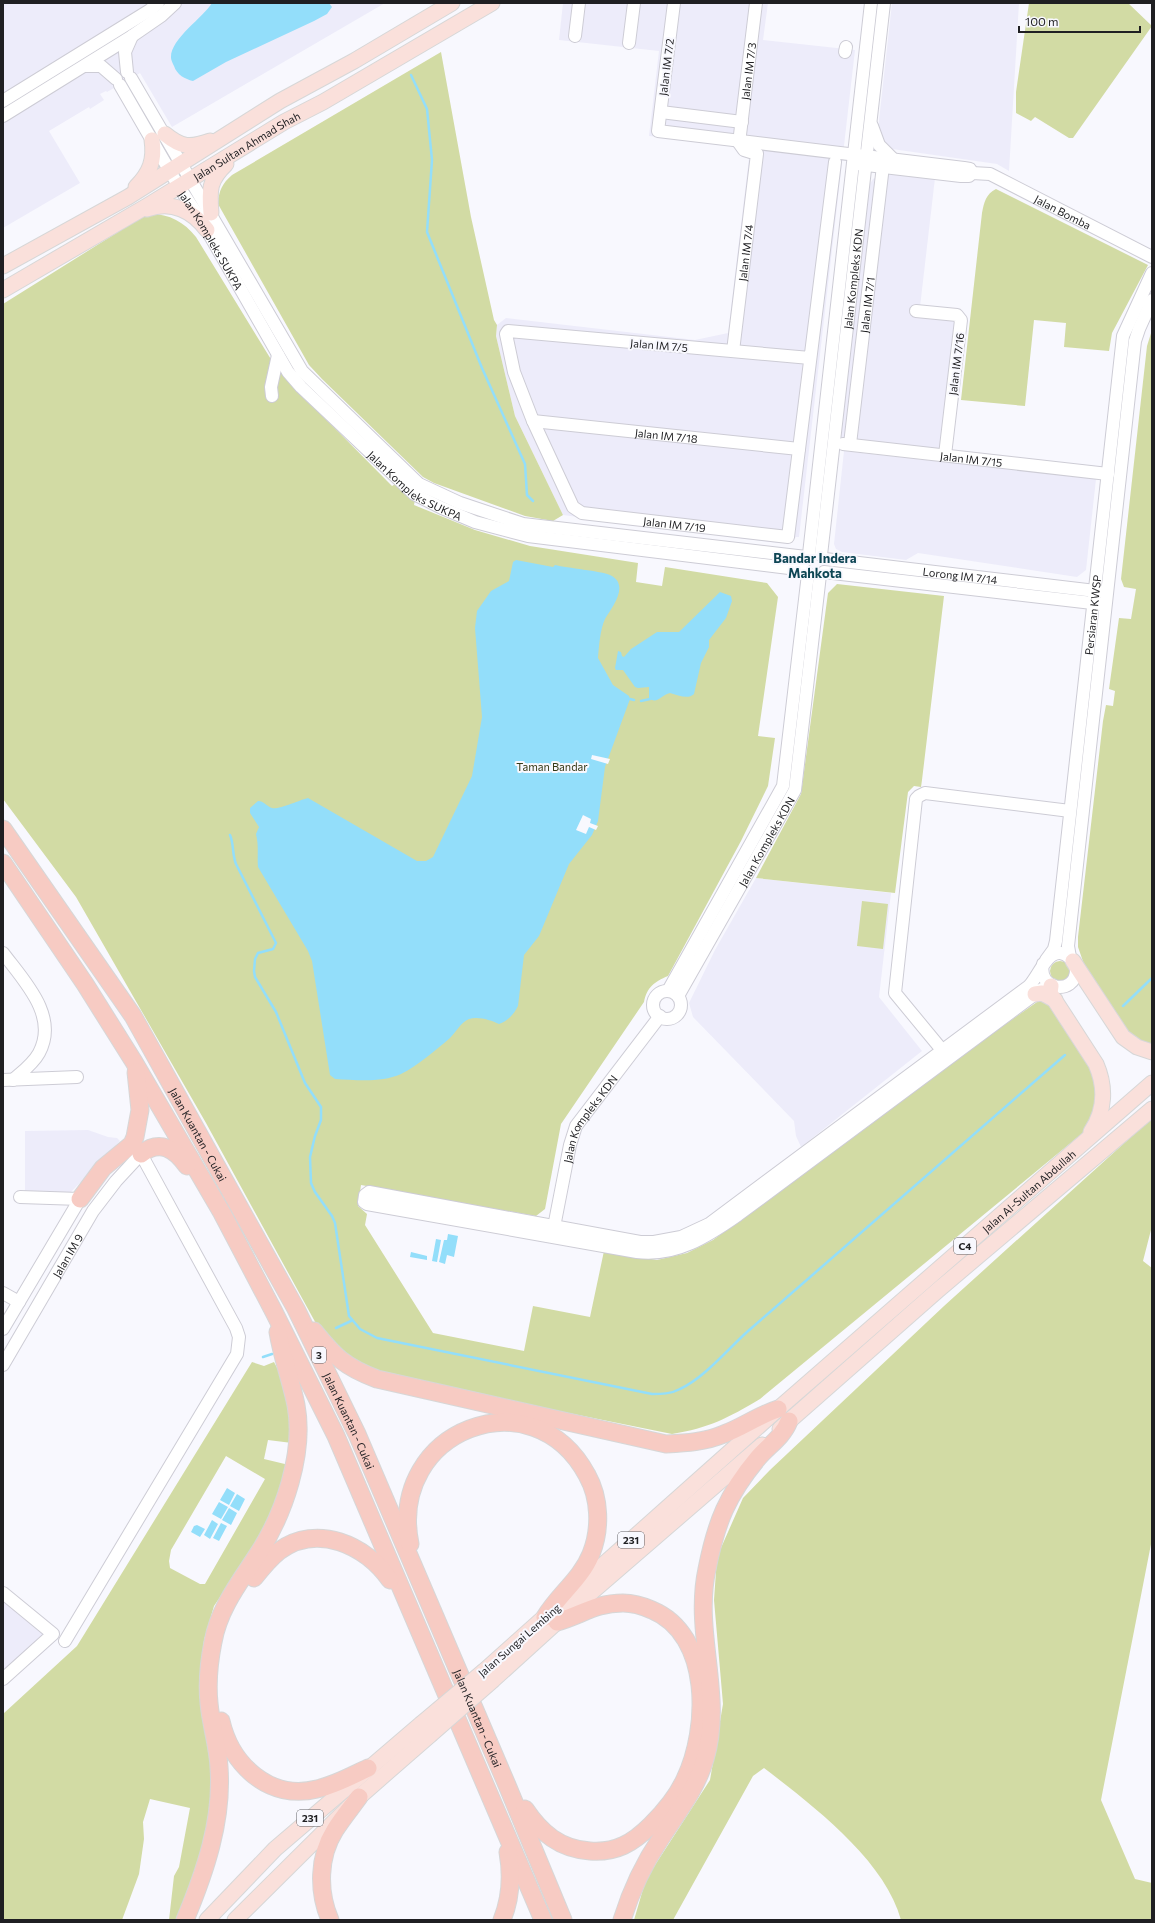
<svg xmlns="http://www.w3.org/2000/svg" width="1155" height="1923" font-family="Commissioner,sans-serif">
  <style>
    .built { fill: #edecfa }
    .green { fill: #d2dba4; fill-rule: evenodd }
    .water { fill: #93defa }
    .pier { fill: #f8f8fe }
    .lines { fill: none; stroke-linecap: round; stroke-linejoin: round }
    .stream { stroke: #93defa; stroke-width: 2.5 }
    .minor-casing { stroke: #cdccd5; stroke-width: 14 }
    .major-casing { stroke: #d7d7d7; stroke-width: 17 }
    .highway-casing { stroke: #d7d7d7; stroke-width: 19 }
    .minor { stroke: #fff; stroke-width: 12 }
    .major { stroke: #fae0db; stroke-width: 15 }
    .highway { stroke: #f7cbc3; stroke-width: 17 }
    .major-bridge-casing { stroke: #d7d7d7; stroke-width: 17; stroke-linecap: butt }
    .major-bridge { stroke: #fae0db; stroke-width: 15 }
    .labels { text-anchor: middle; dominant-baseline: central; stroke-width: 4; stroke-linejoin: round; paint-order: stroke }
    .shield { fill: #f8f8fe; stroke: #606064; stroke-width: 1 }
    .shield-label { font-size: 10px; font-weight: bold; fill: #1f1f22 }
    .street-label { font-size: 11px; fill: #1f1f22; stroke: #f8f8fe }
    .park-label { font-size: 11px; fill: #353916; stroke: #f8f8fe }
    .quarter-label { font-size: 13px; font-weight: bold; fill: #0d4554; stroke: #f8f8fe }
  </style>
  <rect width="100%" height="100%" fill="#f8f8fe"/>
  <!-- built -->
  <path class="built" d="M3,3h382l-213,124 -32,-54 -33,19 -1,-1 -6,3 4,6 -14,9 -1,-2 -40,24 31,52 -77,45z
    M563,3h205l-5,37 92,10 -56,487h-3l-3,3 -15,-1v4l-215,-28 -48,-99 -19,-80 1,-11 9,-7 189,22 33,-7 21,-175 -13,-12 -87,-10 10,-85 -100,-11z
    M892,3h127l-10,168 -12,-7 -112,-16 -7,-19z
    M887,172l48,6 -15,129 42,5 -11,140 -111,-13 28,-252 5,-8z
    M844,451l252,28 -10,91 -9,7 -159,-24 -12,7 -64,-8 -6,-3 -2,-5z
    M756,878l135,15 -12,104 43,54 -121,96 -5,-11 -2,-15 -101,-104 -4,-14 26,-53z
    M88,1130l20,7 9,1 3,3 -49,51 -46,1v-62z
    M3,1589l56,42 -4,9 -52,47z"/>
  <!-- green -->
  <path class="green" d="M1029,3h99l24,23 -79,112h-4l-34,-21 -4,4 -15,-8v-21z
    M441,52l30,165 23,103 3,5 -1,11 19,80 48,99 -10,6 -28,-5 -91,-33 -11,-6 -101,-98 -13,-14 -91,-161c1,-14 4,-20 14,-29z
    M996,189l152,76 -36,68 -3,18 -45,-4 2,-24 -32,-3 -9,86 -64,-6 21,-187c2,-11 4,-19 14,-24z
    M150,214c20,0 34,8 46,23l76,124 14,18 106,107 5,-3 18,17 -1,5 61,25 55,16 108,17 -2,19 26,4 3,-19 102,16 11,14 -20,139 17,2 -7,48 -27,55 -73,135c-14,6 -21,11 -24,26l-83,122 -16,85 -9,7 -175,-31 -3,21 9,8 -2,11 68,108 91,18 9,-45 57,11 14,-66 53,9 30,-7 26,-13 157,-115 53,-43 114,-80 4,-1 11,4 42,69c7,20 -1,40 -10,58l-324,267c-32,19 -51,29 -88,35l-292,-59 -36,-20 -25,-26 -113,-206 -130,-226 -73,-98v-495l139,-87z
    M1152,330v716l-24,-10 -42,-66 -8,-23v-10l25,-216 3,-16 7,1 2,-15 -6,-2 10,-71 12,1 5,-30 -12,-2 -3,-8 26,-233z
    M837,584l107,12 -22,184 -1,7 -7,-1 -6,6 -13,101 -139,-15 45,-84 27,-201z
    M862,901l26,3 -5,45 -26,-3z
    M1050 971a10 10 0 1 1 20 0a10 10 0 1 1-20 0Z
    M1152,1118v108l-9,35 9,7v271l-51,261 34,79 17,4v37h-251c-16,-60 -89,-115 -137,-152l-11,8 -80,144h-39l12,-41 64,-99 13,-76 -9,-104 3,-43 26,-59 27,-28 174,-164z
    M252,1362l12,4 10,-4 11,21 7,60 -24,-3 -4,19 25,6 -3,13 -26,60 -46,68 -10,34 -4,36 13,97 -3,49 -4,20 -29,78h-8l5,-44 5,-9 11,-59 -40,-9 -7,23 1,17 -5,35 -17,46h-119v-206l74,-68zM226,1456l39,23 -60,105h-5l-30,-16 -1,-7 2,-11z"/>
  <!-- water -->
  <path class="water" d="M212,3h117l3,4 -5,7 -13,7 -88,41 -33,19c-8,-2 -16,-6 -19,-15 -1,-2 -3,-6 -3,-8 -1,-19 32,-40 41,-55z
    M516,560l37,7 2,-2c12,3 46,6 55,10 21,10 1,33 -5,44 -5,11 -6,27 -7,39l15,27 16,11 1,3 -25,68 -7,54 -6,14 -23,29 -30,72 -15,19 -6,51c-4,8 -10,15 -19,18 -8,-4 -21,-8 -30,-5 -8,3 -13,13 -19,19 -14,12 -33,28 -49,36 -20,9 -45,6 -66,5l-5,-4 -18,-114 -4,-10 -50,-84c-1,-11 1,-21 -2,-33l3,-7 -9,-14v-5l8,-7c6,0 8,5 14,7 6,2 28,-8 36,-10l109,63h9l7,-4 39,-81 10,-59 -7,-89 2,-17 14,-20 18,-10 4,-19z
    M720,592l11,4 1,5 -6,17 -17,22v7l-8,16 -7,31c-6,6 -16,1 -24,-1 -9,2 -13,12 -21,5v-11l-11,1 -3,-1 -12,-17h-7l-1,-2 3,-17 3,1 1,4 2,1 7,-8 26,-17h22z
    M448,1234l10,2 -4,21 -7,-2 -2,9 -6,-2 5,-22h3z
    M436,1239l5,1 -4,22 -5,-1z
    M411,1252l16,4v4l-17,-3z
    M227,1488l8,5 -6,12 -9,-5z
    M237,1494l8,5 -6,12 -9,-5z
    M219,1502l9,5 -7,12 -9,-5z
    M229,1508l8,5 -6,12 -9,-5z
    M212,1520l6,4 -8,15 -6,-4z
    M221,1523l6,3 -8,15 -6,-3z
    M197,1525l8,4 -5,8 -9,-5 3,-6z"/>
  <!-- pier -->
  <path class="pier" d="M592,755l18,4 -2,5 -17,-5z
    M583,815l8,4 -1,4 8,3 -2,4 -7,-3 -3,7 -10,-4z"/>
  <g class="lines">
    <!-- stream -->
    <path class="stream" d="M411,75l16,34 5,51 -5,72 55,136 43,96 2,31 6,6
      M630,699l4,1
      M641,701l9,-2
      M230,835c4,9 2,19 6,29l40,79 -3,6 -15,4 -3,6 -1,12 1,6 21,35 29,71 16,24v13l-6,16 -5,21 1,26 4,9 17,24 3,7 14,93 11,13 17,9 275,56c9,0 19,0 28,-5 24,-11 47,-39 67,-57l318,-277
      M1123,1006l29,-28
      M336,1328l15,-7
      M263,1357l9,-3"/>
    <!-- minor casing -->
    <g class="minor-casing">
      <g id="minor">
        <path d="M674,3l-16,128 306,37 6,1 2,4"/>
        <path d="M575,36l4,-33"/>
        <path d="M629,43l5,-40"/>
        <path d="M845,52l1,-5"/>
        <path d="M86,66h15l15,13"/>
        <path d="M127,72l-2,-20 7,-16"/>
        <path d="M131,78l171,293 117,113 41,19 63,21 283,33"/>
        <path id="s1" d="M120,85l59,102 21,31 88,154 13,15 113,107 28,14 33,14 53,14 277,34"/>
        <path d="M3,101l147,-91 8,-7"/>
        <path d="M661,112l81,10"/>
        <path d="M3,116l129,-80 29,-20 14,-13"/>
        <path d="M872,126l7,19 13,13"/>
        <path id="s2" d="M858,164l103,12h8l3,-3 18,1 162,83"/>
        <path d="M916,311l41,4 4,5 -16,135"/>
        <path id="s3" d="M733,351l24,-197 -13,-4 -5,-7 17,-140"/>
        <path id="s4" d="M810,358l-302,-27 -2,3 8,38 19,49 40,86 9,6 206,24 47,-375"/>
        <path d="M272,396l-1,-9 7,-32"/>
        <path id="s5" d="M533,421l266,28"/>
        <path id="s6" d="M843,444l265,30"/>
        <path id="s7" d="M850,444l33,-278"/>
        <path d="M809,554l62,-551"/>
        <path id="s8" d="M821,555l63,-552"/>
        <path id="s9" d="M825,559l279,33"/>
        <path d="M824,572l277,32"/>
        <path d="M3,953c21,28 56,63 36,100 -6,11 -17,19 -26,27"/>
        <path d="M1070,957l-2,-11 67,-605 4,-12 13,-29"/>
        <path id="s10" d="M1046,960l8,-11 2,-8 67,-605 29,-63"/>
        <path d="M1042,989l-304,226c-30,21 -62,42 -101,37l-270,-48 -3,-2 1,-7 4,-3 271,50h14l27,-5 28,-13 320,-238c11,-11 21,-46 41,-28 4,3 6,8 6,13 -1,24 -39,20 -33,-7"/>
        <path d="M668,991l115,-205 25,-212"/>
        <circle cx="667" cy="1005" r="14"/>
        <path id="s11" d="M678,996l117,-206 25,-215"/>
        <path d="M942,1050l-47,-57 21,-194 3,-3 6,-3 145,18"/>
        <path d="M3,1080l74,-3"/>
        <path id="s12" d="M553,1232l17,-87 6,-19 84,-110"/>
        <path d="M3,1293l16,9"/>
        <path d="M3,1329l77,-130 -60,-2"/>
        <path id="s13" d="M3,1365l90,-154 23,-30 25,-27 95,174 3,9 -2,17 -172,287"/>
        <path d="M3,1593l50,41 -50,45"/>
      </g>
    </g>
    <!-- major casing -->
    <g class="major-casing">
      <g id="major">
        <path d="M165,134c17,14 25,14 45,7"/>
        <path d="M136,187c14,-14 19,-27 16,-47"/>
        <path d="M147,209c25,-9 46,2 60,21"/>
        <path d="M211,213c-2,-23 -2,-33 15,-49"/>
        <path d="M3,266l125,-69 152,-96 74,-40 98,-58"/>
        <path id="s14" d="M3,290l144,-84 137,-84 39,-20 169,-99"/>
        <path d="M1073,961l50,76 14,10 15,5"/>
        <path d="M1051,986l-1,7 46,71c10,23 9,47 -5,68"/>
        <path d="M1035,994l7,-1 13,7"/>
        <path d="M780,1429l158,-139 214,-181"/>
        <path id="s15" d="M484,1671l294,-262 374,-326"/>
        <path d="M493,1680l64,-58 205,-177"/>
        <path d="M207,1920l68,-71 146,-125"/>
        <path d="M235,1920l124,-123 71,-62"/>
      </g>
    </g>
    <!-- highway casing -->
    <g class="highway-casing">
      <g id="highway">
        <path id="s16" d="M3,829l130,187 163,293 61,125 150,351 56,135"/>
        <path d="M3,863l82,121 49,78 88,151 52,99 62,124 207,484"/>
        <path d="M141,1154c19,-15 34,-5 46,12"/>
        <path d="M80,1199l23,-31 29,-24 3,-7 5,-27 -4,-38"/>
        <path d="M314,1331c21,26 31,36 63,48l289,65c20,-1 39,-2 58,-10 19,-7 35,-19 54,-25"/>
        <path d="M410,1544c-23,-114 123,-170 177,-69 13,23 14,54 4,79 -10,25 -33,41 -46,63"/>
        <path d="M254,1578c7,-9 15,-19 25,-27 38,-28 87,-6 111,29"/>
        <path d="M221,1721c10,44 49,80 96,68 18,-4 34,-13 51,-21"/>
        <path d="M525,1809c16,24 35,40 65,42 26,2 43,-8 61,-26 14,-14 26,-28 34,-46 24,-50 27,-144 -33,-169 -9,-4 -19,-7 -29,-7 -28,0 -41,12 -66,19"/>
        <path d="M185,1920c20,-48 38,-100 34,-153 -1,-21 -8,-42 -10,-64 -2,-20 0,-41 4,-61 6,-34 27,-60 45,-88 26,-40 47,-101 38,-149 -5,-25 -14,-48 -18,-73"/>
        <path d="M330,1920c-12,-28 -12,-63 5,-90 7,-11 16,-22 24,-33"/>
        <path d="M502,1920c9,-22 10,-45 6,-68"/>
        <path d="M622,1920c9,-29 22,-57 39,-82 16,-25 36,-50 44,-79 19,-63 -12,-126 2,-190 9,-46 20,-74 51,-111 10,-12 25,-21 31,-37"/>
      </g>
    </g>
    <!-- minor -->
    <use href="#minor" class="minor"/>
    <!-- major -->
    <use href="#major" class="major"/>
    <!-- highway -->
    <use href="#highway" class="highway"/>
    <!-- major-bridge casing -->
    <g class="major-bridge-casing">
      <path id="major-bridge" d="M421,1724l63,-53
        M430,1735l63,-55"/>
    </g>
    <!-- major-bridge -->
    <use href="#major-bridge" class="major-bridge"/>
  </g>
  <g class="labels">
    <!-- shield labels -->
    <g class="shield">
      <rect x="954" y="1238" width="22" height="16" rx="3"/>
      <rect x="312" y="1347" width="14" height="16" rx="3"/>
      <rect x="618" y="1532" width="26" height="16" rx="3"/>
      <rect x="297" y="1810" width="26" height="16" rx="3"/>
    </g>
    <g class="shield-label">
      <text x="965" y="1246">C4</text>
      <text x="319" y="1355">3</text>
      <text x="631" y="1540">231</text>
      <text x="310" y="1818">231</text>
    </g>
    <!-- street labels -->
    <g class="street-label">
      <text transform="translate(666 67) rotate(-83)">Jalan IM 7/2</text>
      <text stroke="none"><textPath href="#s3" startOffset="293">Jalan IM 7/3</textPath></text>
      <text stroke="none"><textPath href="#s14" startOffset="283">Jalan Sultan Ahmad Shah</textPath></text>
      <text stroke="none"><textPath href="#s2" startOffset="216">Jalan Bomba</textPath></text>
      <text stroke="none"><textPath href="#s1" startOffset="180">Jalan Kompleks SUKPA</textPath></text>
      <text stroke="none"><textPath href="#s3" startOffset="99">Jalan IM 7/4</textPath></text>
      <text stroke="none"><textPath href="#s8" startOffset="278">Jalan Kompleks KDN</textPath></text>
      <text stroke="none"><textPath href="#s7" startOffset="140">Jalan IM 7/1</textPath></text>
      <text transform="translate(659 345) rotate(5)">Jalan IM 7/5</text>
      <text transform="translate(956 364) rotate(-83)">Jalan IM 7/16</text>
      <text stroke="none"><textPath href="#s5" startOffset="134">Jalan IM 7/18</textPath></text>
      <text stroke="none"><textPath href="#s6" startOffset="129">Jalan IM 7/15</textPath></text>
      <text stroke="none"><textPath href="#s1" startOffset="504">Jalan Kompleks SUKPA</textPath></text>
      <text stroke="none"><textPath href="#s4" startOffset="597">Jalan IM 7/19</textPath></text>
      <text stroke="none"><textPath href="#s9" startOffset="136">Lorong IM 7/14</textPath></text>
      <text stroke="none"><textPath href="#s10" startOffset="350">Persiaran KWSP</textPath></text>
      <text stroke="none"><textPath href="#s11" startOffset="178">Jalan Kompleks KDN</textPath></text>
      <text stroke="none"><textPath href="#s12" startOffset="121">Jalan Kompleks KDN</textPath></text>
      <text stroke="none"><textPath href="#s16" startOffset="363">Jalan Kuantan - Cukai</textPath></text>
      <text stroke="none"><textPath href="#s15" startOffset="726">Jalan Al-Sultan Abdullah</textPath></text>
      <text stroke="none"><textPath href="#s13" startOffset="127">Jalan IM 9</textPath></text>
      <text stroke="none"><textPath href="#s16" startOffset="687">Jalan Kuantan - Cukai</textPath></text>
      <text transform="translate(519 1640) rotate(-41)">Jalan Sungai Lembing</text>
      <text stroke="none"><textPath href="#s16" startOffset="1011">Jalan Kuantan - Cukai</textPath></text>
    </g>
    <!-- park labels -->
    <g class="park-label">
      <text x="552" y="766">Taman Bandar</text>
    </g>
    <!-- quarter labels -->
    <g class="quarter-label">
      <text x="815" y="558">Bandar Indera<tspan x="815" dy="15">Mahkota</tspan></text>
    </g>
  </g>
  <!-- border -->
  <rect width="1155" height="1923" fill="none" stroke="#1f1f22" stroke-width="8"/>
  <!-- scale -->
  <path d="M1019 26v6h121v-6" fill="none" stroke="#1f1f22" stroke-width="2"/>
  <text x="1025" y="26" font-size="12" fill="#1f1f22" stroke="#f8f8fe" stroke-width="3" paint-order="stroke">100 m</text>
</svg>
